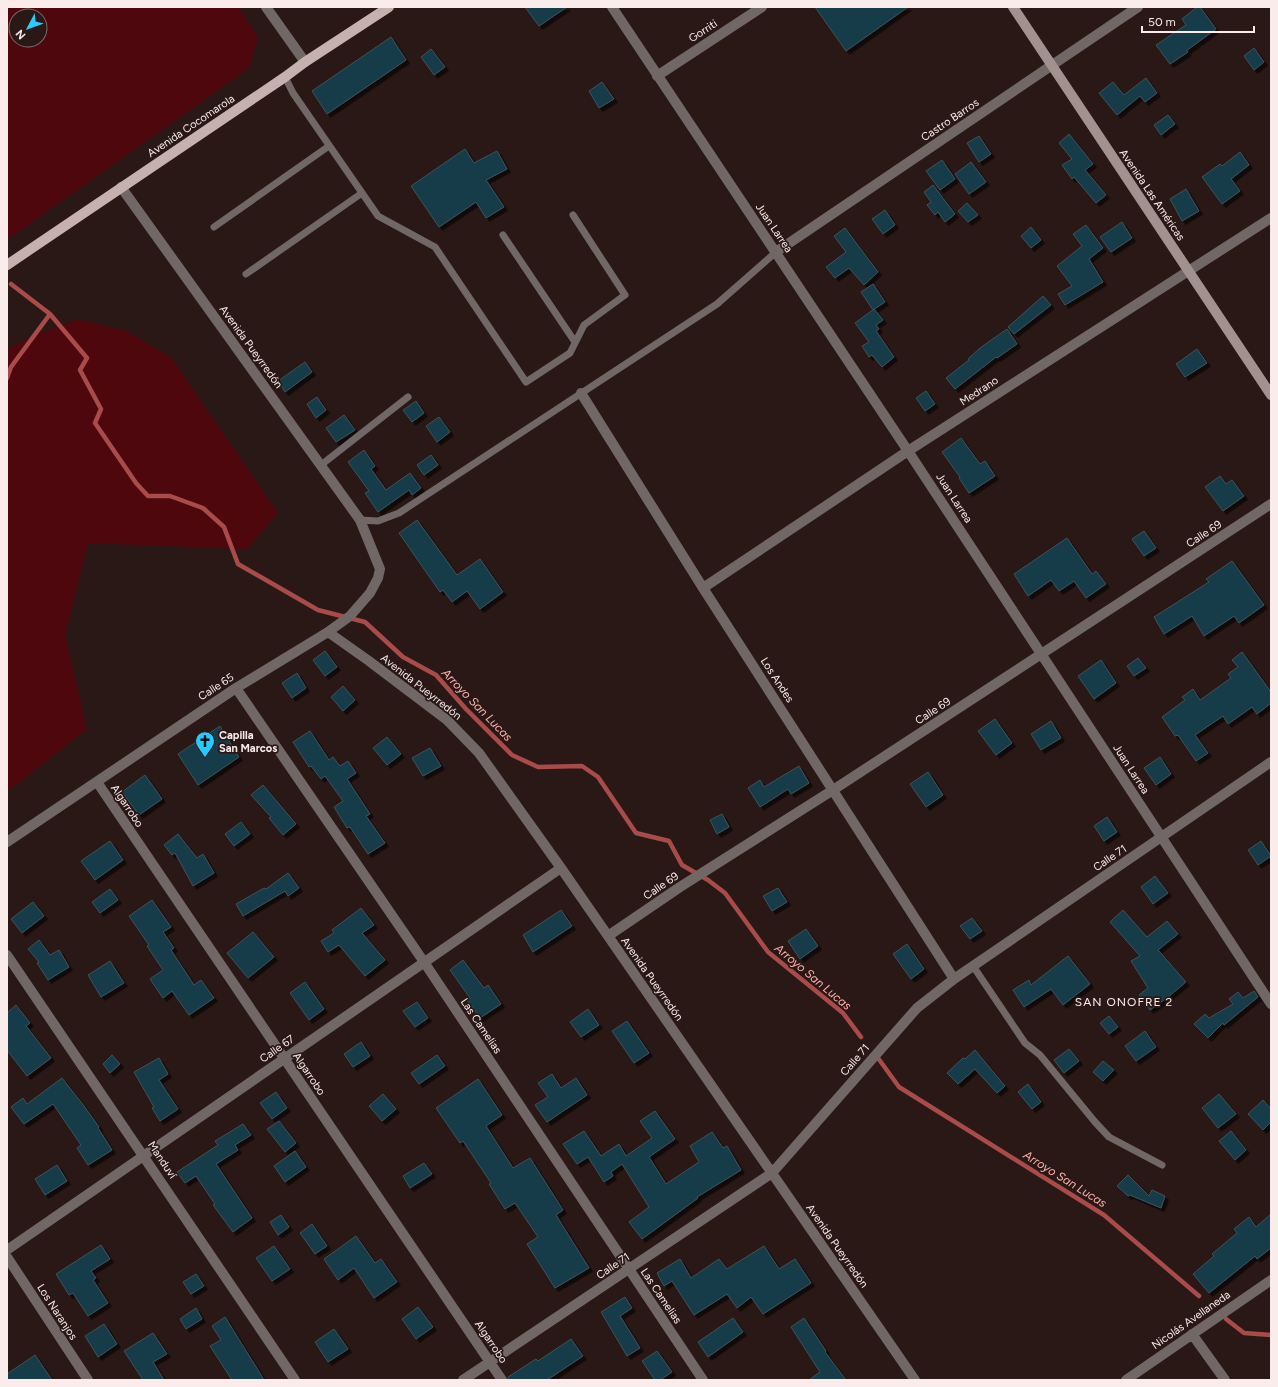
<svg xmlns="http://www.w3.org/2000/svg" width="1278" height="1387" font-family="Figtree,sans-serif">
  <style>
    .green { fill: #4e070d; fill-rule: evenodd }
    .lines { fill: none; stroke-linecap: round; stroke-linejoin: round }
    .stream { stroke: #a84b49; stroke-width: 4.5 }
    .building { fill: #153a49; stroke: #3e525b; filter: url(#shadow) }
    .lane { stroke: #716766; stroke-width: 7 }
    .street { stroke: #716766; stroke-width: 10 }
    .secondary { stroke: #a1918f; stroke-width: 10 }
    .primary { stroke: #c7b1af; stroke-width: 10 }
    .labels { text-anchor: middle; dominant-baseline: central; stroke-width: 3.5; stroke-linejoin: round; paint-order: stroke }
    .street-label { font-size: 11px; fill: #faeceb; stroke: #2a1817 }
    .poi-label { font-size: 11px; font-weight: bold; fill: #faeceb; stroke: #2a1817; text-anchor: start }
    .water-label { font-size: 12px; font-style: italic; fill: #feb0ab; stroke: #2a1817 }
    .neighbourhood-label { font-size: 12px; letter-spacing: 1px; fill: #faeceb; stroke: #2a1817 }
  </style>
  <defs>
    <filter id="shadow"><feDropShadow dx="3.5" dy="3.5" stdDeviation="0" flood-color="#0009"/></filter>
  </defs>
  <rect width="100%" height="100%" fill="#2a1817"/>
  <!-- green -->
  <path class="green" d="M7,7h231l20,30 -9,31 -242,172zM16,16h24v24h-24z
    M78,319l48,12 45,26 107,156 -31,36 -159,-6 -23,92 22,94 -80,63v-443l24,-12z"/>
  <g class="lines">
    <!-- stream -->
    <path class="stream" d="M11,284l39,30 37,44 -7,12 21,39 -6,14 41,60 12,13h22l33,12 21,19 14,37 80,46 47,12 38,35 33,18 30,34 46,46 26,12 44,-1 16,11 38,56 33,8 13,24 26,15 17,13 43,59 75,61 18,24
      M7,378l4,-11 39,-53
      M878,1058l21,29 205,128 95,81
      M1226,1319l18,14 27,2"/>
  </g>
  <!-- building -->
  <path class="building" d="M525,7h42l-28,19z
    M815,7h93l-62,44z
    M1197,7h3l16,22 -30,22 2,1 -18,12 -14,-19 30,-20 -4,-6z
    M391,37l15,23 -79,54 -15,-23z
    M1254,48l10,14 -10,8 -10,-14z
    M431,49l14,18 -11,8 -13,-18z
    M1146,78l11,15 -12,9 -5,-6 -23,19 -18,-22 14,-11 11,13z
    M602,82l12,17 -15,9 -10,-17z
    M1168,115l7,9 -14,11 -7,-10z
    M1069,134l24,30 -8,6 21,25 -10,8 -22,-26 -2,2 -10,-14 10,-6 -13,-16z
    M979,136l12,18 -12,8 -12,-19z
    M465,149l9,14 23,-12 10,18 -21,11 18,27 -18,11 -10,-16 -37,25 -28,-41z
    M1240,152l9,13 -18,14 9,12 -18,13 -20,-27 18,-13 2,2z
    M942,160l13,19 -15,11 -14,-19z
    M971,162l15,20 -17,12 -14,-20z
    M933,185l22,29 -10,8 -7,-10 -3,3 -8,-10 4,-3 -7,-10z
    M1186,189l13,22 -17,10 -12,-22z
    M967,203l11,12 -10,7 -10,-11z
    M885,210l10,15 -12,9 -11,-15z
    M1122,222l10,16 -21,14 -11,-15z
    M1086,225l17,23 -14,11 14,23 -38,23 -7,-11 14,-8 -15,-20 25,-20 -9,-12z
    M1031,227l10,13 -10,8 -10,-12z
    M845,228l33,44 -14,13 -15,-17 -14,10 -9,-11 20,-15 -12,-16z
    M873,284l12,18 -12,8 -12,-18z
    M1043,296l8,9 -37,29 -6,-7z
    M874,309l9,11 -7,5 3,4 -3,2 18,26 -12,10 -10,-12 -3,2 -7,-11 7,-4 -14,-19z
    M1007,329l10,15 -20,14 -1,-1 -41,32 -9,-11 23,-18 -1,-1 12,-11z
    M1197,349l10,14 -22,14 -9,-13z
    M305,362l7,10 -27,20 -7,-11z
    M926,391l9,13 -10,7 -9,-13z
    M317,397l9,13 -10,8 -9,-14z
    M416,401l8,12 -12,9 -9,-12z
    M344,415l11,15 -19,12 -10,-14z
    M439,417l11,15 -13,10 -11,-16z
    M961,438l19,26 5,-3 10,15 -26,17 -10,-15 1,-1 -18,-25z
    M364,450l11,16 -4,3 15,21 24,-17 11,15 -9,7 -3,-5 -31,22 -13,-19 4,-2 -21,-29z
    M431,455l7,10 -14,10 -7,-10z
    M1220,476l6,8 6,-4 12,16 -21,15 -18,-24z
    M417,520l40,55 23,-16 23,33 -23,17 -13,-18 -15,11 -9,-12 -3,2 -41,-59z
    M1144,531l12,17 -12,8 -12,-17z
    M1067,538l25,36 4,-3 10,13 -20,14 -12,-17 -15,10 -8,-11 -23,16 -14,-22z
    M1232,561l32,44 -25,18 -5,-7 -30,20 -12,-20 -28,18 -10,-17 55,-35 -3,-3z
    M325,651l12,16 -12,9 -12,-16z
    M1242,652l29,40v11l-14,11 -5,-7 -24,17 -5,-8 -28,19 13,18 -12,8 -18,-26 -3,1 -13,-19 23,-17 -3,-3 11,-8 7,11 31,-22 -3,-4 10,-7 -6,-7z
    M1138,658l8,10 -12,8 -7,-10z
    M1101,660l15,23 -22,16 -16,-23z
    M297,673l9,15 -14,10 -10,-15z
    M343,686l12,14 -12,11 -12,-14z
    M995,719l17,24 -16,12 -18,-24z
    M1051,721l10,17 -20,12 -10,-16z
    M220,726l19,31 -41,28 -20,-31z
    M310,731l19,29 4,-3 7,9 8,-5 8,12 -9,6 23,35 -4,2 19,27 -17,11 -18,-27 -3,1 -13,-21 9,-6 -18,-25 -4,3 -10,-13 -2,1 -16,-25z
    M387,737l14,17 -14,11 -14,-17z
    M430,748l11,18 -18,10 -11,-18z
    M1160,757l11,17 -15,11 -12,-17z
    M799,766l10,17 -18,11 -3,-5 -28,18 -12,-19 12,-8 4,7z
    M928,772l15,23 -17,12 -16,-23z
    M145,775l17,24 -23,16 -17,-23z
    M263,785l33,39 -13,11 -14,-17 2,-1 -20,-22z
    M722,814l7,13 -12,7 -7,-14z
    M1107,817l10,15 -13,9 -10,-15z
    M241,822l9,12 -16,12 -9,-12z
    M178,834l19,24 6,-4 11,19 -21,13 -18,-33 -3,2 -8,-10z
    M110,841l13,19 -28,20 -14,-19z
    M1261,841l10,15 -13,9 -10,-15z
    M288,873l11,15 -11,8 -3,-5 -42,25 -7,-12 28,-16 2,1z
    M1155,876l13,17 -15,11 -12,-17z
    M778,888l9,14 -15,9 -9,-15z
    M110,889l8,11 -18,13 -8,-11z
    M152,900l19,27 -8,5 11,16 -3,2 23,35 7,-5 13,18 -25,17 -17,-24 -9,7 -13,-19 13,-9 -16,-24 2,-1 -20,-29z
    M33,902l11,14 -22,17 -11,-14z
    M361,908l13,17 -12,8 23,27 -20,16 -26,-31 -11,7 -7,-11 13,-8 -2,-3z
    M561,910l11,16 -39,26 -10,-17z
    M1123,910l24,27 20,-16 11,13 -20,16 28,32 -18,15 -18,13 -11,-15 9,-7 -17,-27 9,-5 -30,-34z
    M972,918l10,13 -12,8 -10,-13z
    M806,929l12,17 -18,13 -12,-18z
    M253,932l21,25 -26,21 -21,-25z
    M39,940l11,15 9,-5 10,17 -21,13 -11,-17 2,-1 -11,-13z
    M907,944l17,25 -13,10 -18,-25z
    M1068,956l22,28 -27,21 -12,-16 -27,18 -11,-17 16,-10 2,5z
    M463,960l21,28 4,-3 13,19 -21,14 -13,-18 3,-2 -20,-28z
    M110,961l14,22 -23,14 -13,-22z
    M305,982l19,27 -15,11 -19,-27z
    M1254,991l4,6 -34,28 -1,-2 -15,15 -14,-14 11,-10 4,4 24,-14 -4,-5 9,-7 5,6z
    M417,1002l11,16 -13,9 -12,-16z
    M16,1005l14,18 -4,3 25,32 -24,18 -20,-26v-37z
    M588,1009l11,16 -18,12 -11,-15z
    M1109,1016l9,11 -9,7 -9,-11z
    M627,1021l22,32 -15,10 -22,-32z
    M1145,1031l11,16 -20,14 -11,-15z
    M361,1042l9,14 -17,11 -9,-13z
    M1069,1049l10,12 -15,12 -10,-13z
    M975,1050l30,36 -8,7 -22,-24 -17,15 -11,-11 16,-15 2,1z
    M112,1055l8,9 -10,9 -7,-9z
    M437,1055l8,11 -26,18 -8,-11z
    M159,1058l9,16 -9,6 19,29 -18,12 -8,-13 2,-1 -20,-35z
    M1103,1061l11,9 -11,11 -10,-9z
    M552,1074l9,14 15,-10 11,17 -40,27 -12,-17 13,-8 -10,-14z
    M62,1078l22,28 15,21 -1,1 14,22 -24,15 -11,-17 4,-3 -28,-41 -29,20 -13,-17 12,-9 4,6z
    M478,1079l24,36 -16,11 27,42 17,-10 33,52 -7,5 33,53 -34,20 -28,-44 11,-7 -23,-34 -10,6 -16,-25 2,-1 -28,-42 -3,2 -24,-35z
    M1028,1084l13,18 -9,7 -14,-17z
    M276,1092l11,16 -15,11 -12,-16z
    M383,1094l13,15 -14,12 -13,-15z
    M1219,1094l17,20 -18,14 -16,-20z
    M1263,1100l8,9v13l-8,8 -15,-16z
    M655,1111l20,28 -26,18 17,27 33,-22 -9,-16 22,-14 11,16 4,-2 14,24 -44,27 1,1 -56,41 -13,-17 20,-15 -27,-43 -11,8 2,4 -9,6 -16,-25 -11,7 -14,-20 21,-13 17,25 18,-12 7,12 26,-18 -12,-17z
    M279,1121l17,22 -11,9 -18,-23z
    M243,1124l8,11 -16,10 3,5 -22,14 36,54 -19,14 -20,-27 2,-1 -19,-28 -11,7 -8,-11 41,-27 -3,-4z
    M1231,1131l15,19 -11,10 -16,-19z
    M295,1151l11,16 -21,15 -11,-16z
    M424,1163l8,11 -22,14 -7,-12z
    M57,1165l10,16 -22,14 -10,-16z
    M1128,1175l21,21 3,-6 13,6 -4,12 -31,-13 -2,1 -11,-10z
    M1271,1214v34l-14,11 -2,-3 -46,37 -16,-19 21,-18 -2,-2 25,-21 -3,-4 15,-12 7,10z
    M281,1215l8,12 -11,8 -8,-13z
    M312,1224l15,22 -12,8 -15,-21z
    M356,1236l19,27 6,-4 16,23 -23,16 -20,-30 -16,12 -14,-21z
    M101,1245l9,14 -19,12 5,7 -3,2 15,23 -20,13 -15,-23 -4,2 -13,-21z
    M274,1246l16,23 -18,12 -16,-23z
    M764,1246l15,23 16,-10 16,24 -48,31 -12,-17 -14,11 -10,-14 -33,21 -22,-34 -8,5 -7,-13 23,-14 11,19 28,-19 8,10z
    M196,1274l8,12 -13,8 -8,-12z
    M625,1297l7,11 -12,8 20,32 -13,8 -26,-44z
    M418,1307l15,20 -17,12 -14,-20z
    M196,1308l6,11 -16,10 -6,-10z
    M225,1317l33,53 6,10h-32l-22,-34 11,-6 -9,-14z
    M733,1318l10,14 -35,25 -10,-15z
    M804,1318l22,33 -1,1 21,28h-37l11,-8 -29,-45z
    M104,1324l13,20 -19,13 -13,-21z
    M334,1329l14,20 -20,13 -13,-20z
    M153,1333l14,21 -14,8 11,18h-21l-19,-29z
    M571,1339l12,17 -36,24h-39v-3l28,-18 2,2z
    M657,1351l15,21 -12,8h-5l-13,-19z
    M35,1355l17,25h-45v-6z"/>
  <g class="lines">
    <!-- lane -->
    <path class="lane" d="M285,77l8,16 85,123 57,31 91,135 44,-29 14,-28 41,-30 -52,-80
      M214,227l115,-81
      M503,235l72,107
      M246,274l116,-81
      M321,465l87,-68
      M360,520l18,1 21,-8 318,-209 59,-52
      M973,966l52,77 15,12 55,67 14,15 53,28"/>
    <!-- street -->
    <path class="street" d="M266,7l39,55
      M612,7l296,444 363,553
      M657,76l105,-69
      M776,252l362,-245
      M581,393l122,195 251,391
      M703,588l205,-137 363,-233
      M328,632l41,29 78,59 32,33 82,115 354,512
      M236,688l188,274 279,418
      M97,782l405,598
      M7,842l229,-154 92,-56 22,-16 20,-23 8,-15 2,-9 -20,-49 -239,-333
      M608,936l72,-49 153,-97 438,-286
      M7,955l288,425
      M7,1250l554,-382
      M7,1257l81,123
      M1192,1334l33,46
      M463,1380l309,-207 145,-165 37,-29 317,-217
      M1126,1380l145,-100"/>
    <!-- secondary -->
    <path class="secondary" d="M1013,7l258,388"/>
    <!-- primary -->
    <path class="primary" d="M7,265l278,-188 20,-15 84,-55"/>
  </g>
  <!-- icons -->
  <defs>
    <g id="church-pin" transform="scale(1)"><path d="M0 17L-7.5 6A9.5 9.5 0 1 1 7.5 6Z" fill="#29c8ff" stroke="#2a1817"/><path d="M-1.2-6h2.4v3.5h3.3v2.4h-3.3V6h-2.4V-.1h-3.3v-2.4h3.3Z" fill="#111"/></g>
  </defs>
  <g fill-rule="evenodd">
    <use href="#church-pin" x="205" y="741"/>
  </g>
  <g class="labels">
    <!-- street labels -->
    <g class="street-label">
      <text transform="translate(703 31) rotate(-33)">Gorriti</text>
      <text transform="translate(950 120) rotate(-34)">Castro Barros</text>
      <text transform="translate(191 126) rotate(-34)">Avenida Cocomarola</text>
      <text transform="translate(1152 195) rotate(56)">Avenida Las Américas</text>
      <text transform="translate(774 228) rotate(56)">Juan Larrea</text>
      <text transform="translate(251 347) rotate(54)">Avenida Pueyrredón</text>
      <text transform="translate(979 391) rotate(-33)">Medrano</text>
      <text transform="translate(954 498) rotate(57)">Juan Larrea</text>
      <text transform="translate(1204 534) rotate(-33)">Calle 69</text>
      <text transform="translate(777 680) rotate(57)">Los Andes</text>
      <text transform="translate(216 687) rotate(-33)">Calle 65</text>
      <text transform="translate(421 687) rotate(38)">Avenida Pueyrredón</text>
      <text transform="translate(933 711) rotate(-33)">Calle 69</text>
      <text transform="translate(1131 769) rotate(57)">Juan Larrea</text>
      <text transform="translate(127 806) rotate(56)">Algarrobo</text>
      <text transform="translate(1110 858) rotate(-34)">Calle 71</text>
      <text transform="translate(661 886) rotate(-34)">Calle 69</text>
      <text transform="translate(652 979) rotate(55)">Avenida Pueyrredón</text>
      <text transform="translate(481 1026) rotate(56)">Las Camelias</text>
      <text transform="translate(277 1049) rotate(-35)">Calle 67</text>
      <text transform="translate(855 1060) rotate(-49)">Calle 71</text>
      <text transform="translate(309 1074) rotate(56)">Algarrobo</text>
      <text transform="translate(162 1160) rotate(56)">Manduví</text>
      <text transform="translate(837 1246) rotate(55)">Avenida Pueyrredón</text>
      <text transform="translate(613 1266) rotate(-34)">Calle 71</text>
      <text transform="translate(661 1296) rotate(56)">Las Camelias</text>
      <text transform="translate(57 1312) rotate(57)">Los Naranjos</text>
      <text transform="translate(1191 1320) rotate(-35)">Nicolás Avellaneda</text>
      <text transform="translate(491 1342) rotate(56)">Algarrobo</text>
    </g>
    <!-- poi labels -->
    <g class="poi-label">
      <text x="219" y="735">Capilla<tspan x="219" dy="13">San Marcos</tspan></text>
    </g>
    <!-- water labels -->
    <g class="water-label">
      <text transform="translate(477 705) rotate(46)">Arroyo San Lucas</text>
      <text transform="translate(813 977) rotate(40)">Arroyo San Lucas</text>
      <text transform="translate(1065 1179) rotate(32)">Arroyo San Lucas</text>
    </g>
    <!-- neighbourhood labels -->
    <g class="neighbourhood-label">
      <text x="1124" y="1002">SAN ONOFRE 2</text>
    </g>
  </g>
  <!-- border -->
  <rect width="1278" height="1387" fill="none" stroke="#faeceb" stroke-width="16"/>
  <!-- north arrow -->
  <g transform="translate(28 28) rotate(229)"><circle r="19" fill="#2a1817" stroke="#7d6d6c"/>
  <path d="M0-3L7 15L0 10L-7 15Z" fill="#29c8ff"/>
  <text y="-6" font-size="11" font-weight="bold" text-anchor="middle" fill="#faeceb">N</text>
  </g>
  <!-- scale -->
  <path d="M1142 26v6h112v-6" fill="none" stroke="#faeceb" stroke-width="2"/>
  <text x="1148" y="26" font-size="12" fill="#faeceb" stroke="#2a1817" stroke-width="3" paint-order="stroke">50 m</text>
</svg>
